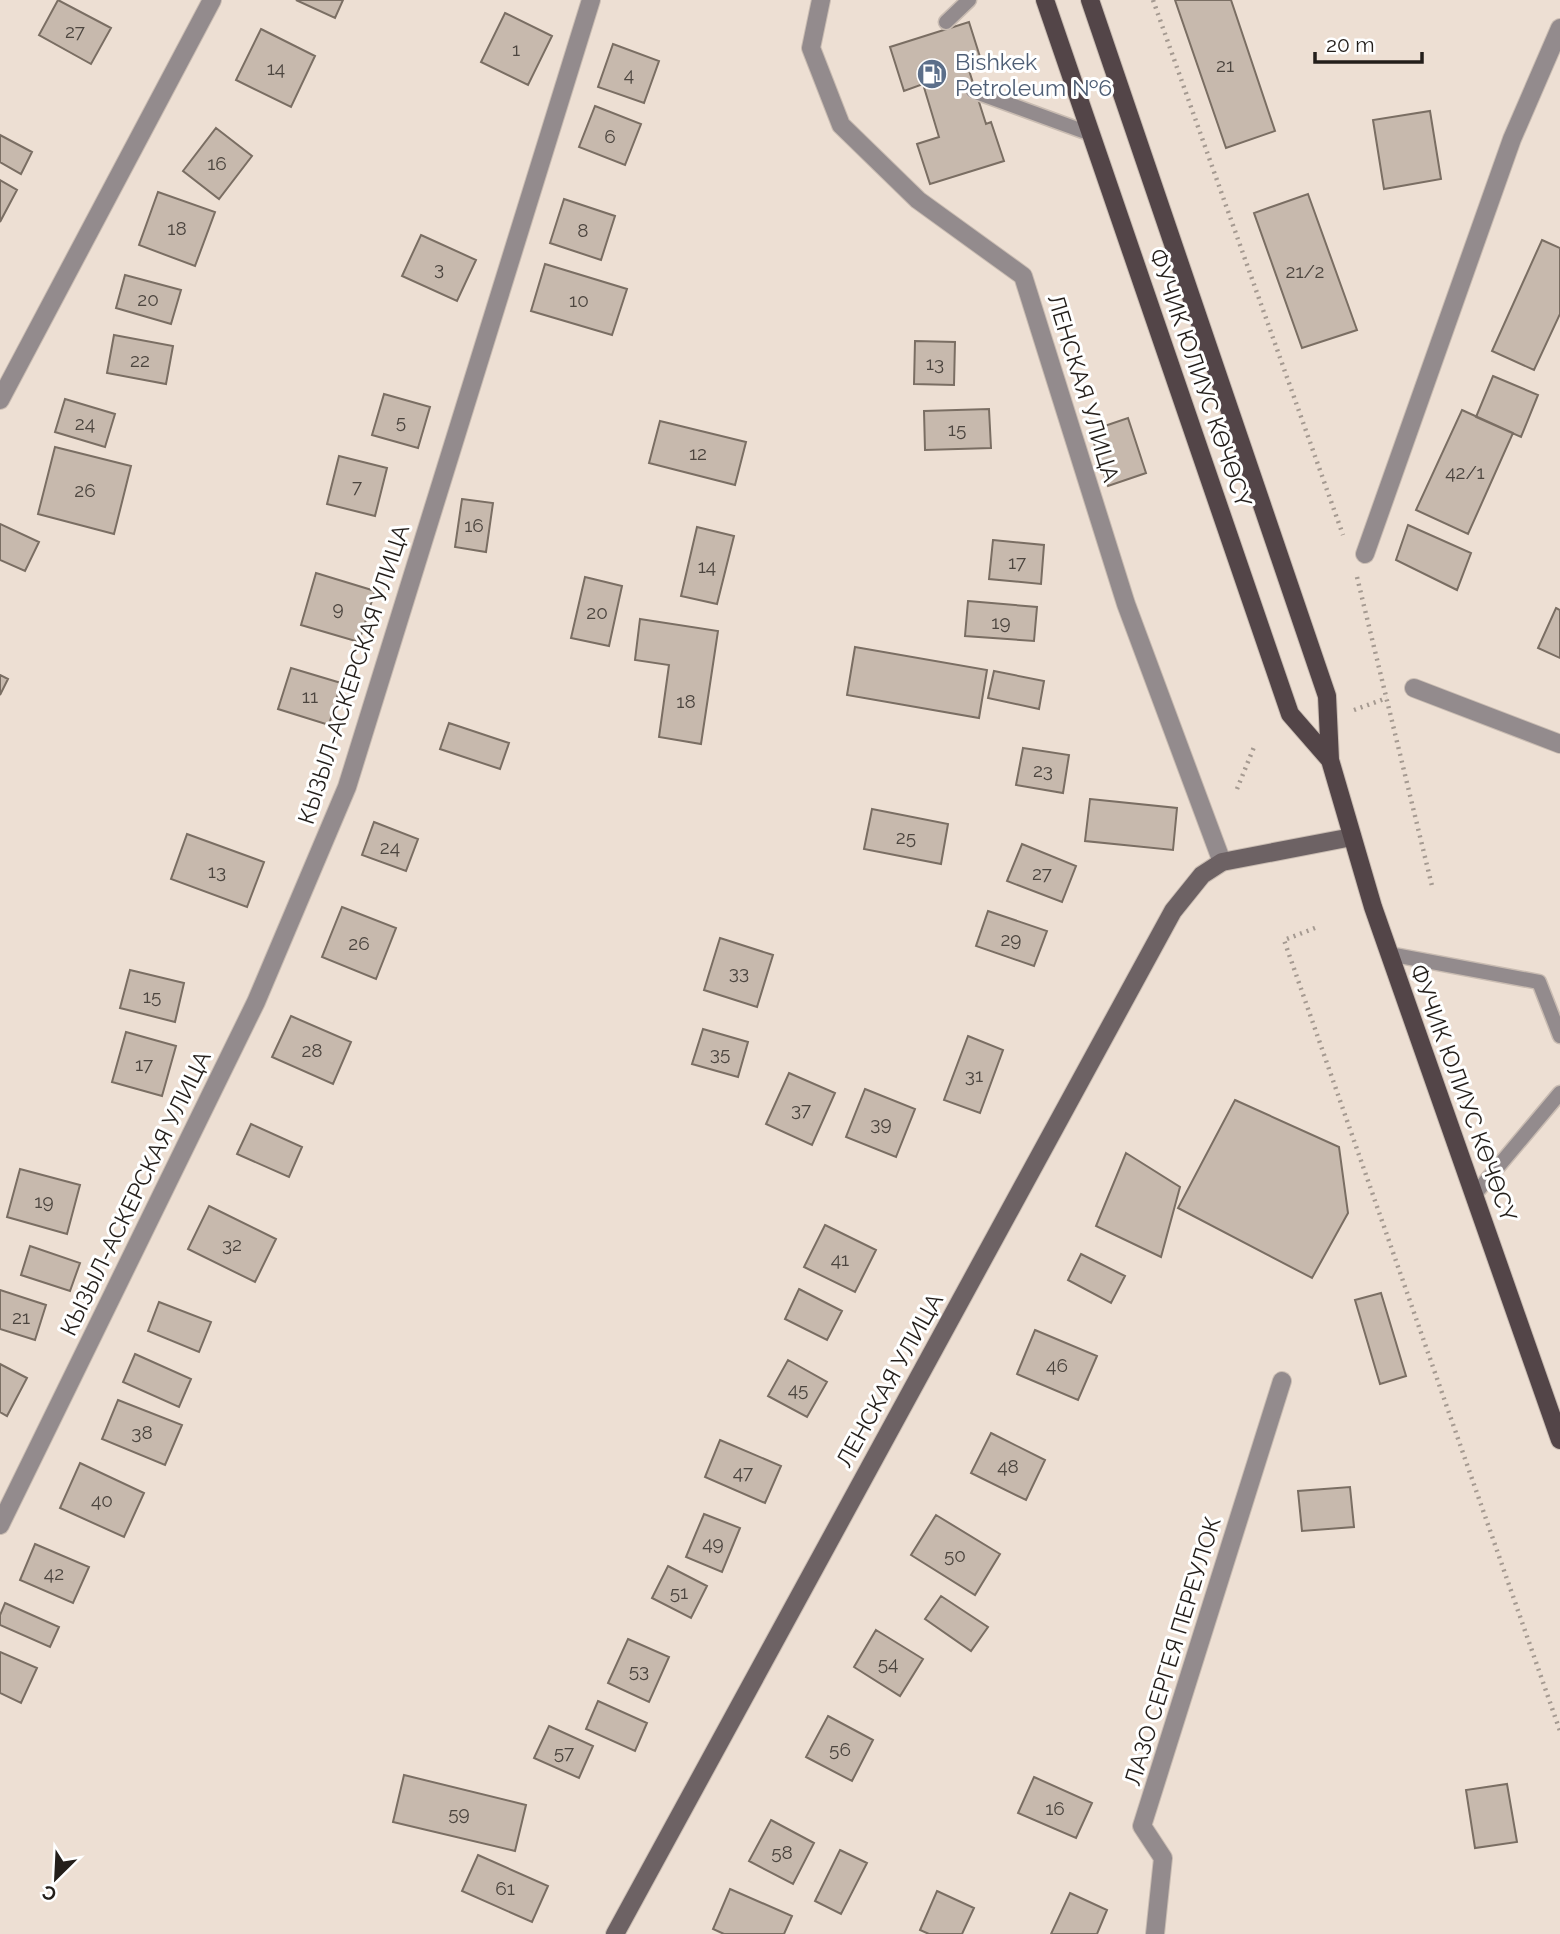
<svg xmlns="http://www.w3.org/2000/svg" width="1560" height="1934" font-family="Raleway,sans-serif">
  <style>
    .building { fill: #c7b9ad; stroke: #7a6e63; stroke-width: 2 }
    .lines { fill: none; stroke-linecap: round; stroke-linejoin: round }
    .lane-casing { stroke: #c9bcb2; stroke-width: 17 }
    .street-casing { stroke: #c9bcb2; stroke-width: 20 }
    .secondary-casing { stroke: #c9bcb2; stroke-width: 20 }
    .primary-casing { stroke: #c9bcb2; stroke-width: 20 }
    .path { stroke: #a59a91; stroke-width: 4.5; stroke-dasharray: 2 5; stroke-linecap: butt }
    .lane { stroke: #938b8d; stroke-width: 14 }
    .street { stroke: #938b8d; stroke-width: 18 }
    .secondary { stroke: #6d6264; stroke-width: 18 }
    .primary { stroke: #534548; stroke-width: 18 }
    .labels { text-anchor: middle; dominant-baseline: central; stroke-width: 6; stroke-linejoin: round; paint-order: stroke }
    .number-label { font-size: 19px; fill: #4c453f }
    .service-label { font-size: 23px; fill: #4e5e75; stroke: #fff; text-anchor: start }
    .street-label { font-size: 23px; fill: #231e1a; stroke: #fff }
  </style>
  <rect width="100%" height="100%" fill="#eddfd3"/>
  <!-- building -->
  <path class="building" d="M58,0l53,28 -20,36 -52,-29z
    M296,0h47l-8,18z
    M1175,0h56l44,131 -49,17z
    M505,13l47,23 -24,49 -47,-23z
    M969,22l12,38 -14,4 19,60 5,-2 13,39 -74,23 -13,-40 22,-7 -16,-53 -19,7 -14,-44z
    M261,29l54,27 -24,51 -55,-27z
    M613,44l46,17 -15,42 -46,-16z
    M595,106l46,18 -16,41 -46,-18z
    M1430,111l11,68 -57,10 -11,-69z
    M216,128l36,28 -33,43 -36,-28z
    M0,135l32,17 -11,22 -21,-12z
    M0,180l17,10 -17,32z
    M158,192l57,20 -20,54 -56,-21z
    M1308,194l49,136 -55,18 -48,-135z
    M564,199l51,17 -14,44 -51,-17z
    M421,235l55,25 -19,41 -55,-25z
    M1542,240l18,8v66l-26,56 -42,-19z
    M545,264l82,25 -15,46 -81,-24z
    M125,275l56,15 -10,34 -55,-16z
    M114,335l59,11 -7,38 -59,-11z
    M915,341l40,1 -1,43 -40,-1z
    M1493,376l45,19 -17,42 -45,-20z
    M384,394l46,13 -12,41 -46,-13z
    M65,399l50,15 -10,33 -50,-15z
    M989,409l2,39 -66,2 -1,-39z
    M1462,410l51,23 -45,101 -52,-24z
    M1128,418l18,55 -38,13 -18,-55z
    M660,421l86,21 -11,43 -86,-22z
    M55,447l76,19 -17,68 -76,-20z
    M339,456l48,12 -12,48 -48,-12z
    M462,499l31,4 -7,49 -31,-5z
    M0,524l39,18 -14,29 -25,-11z
    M1408,525l63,28 -14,37 -61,-30z
    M697,527l37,9 -17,68 -36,-8z
    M993,540l51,5 -3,39 -52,-5z
    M316,573l59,18 -16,51 -58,-17z
    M585,577l37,9 -13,60 -38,-8z
    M968,601l69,6 -3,34 -69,-5z
    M1556,608l4,2v48l-22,-10z
    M640,619l78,12 -17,113 -42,-7 10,-72 -34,-5z
    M855,647l132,23 -8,48 -132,-23z
    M291,668l50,15 -12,42 -51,-16z
    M994,671l50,10 -5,28 -51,-11z
    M0,675l8,4 -8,16z
    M449,723l60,20 -9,26 -60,-20z
    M1023,748l46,7 -6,38 -47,-8z
    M1090,799l87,9 -4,42 -88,-9z
    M872,809l76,15 -7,40 -77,-15z
    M374,822l44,17 -12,32 -44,-16z
    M187,834l77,28 -17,45 -76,-28z
    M1022,844l54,22 -14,36 -55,-21z
    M342,907l54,21 -20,51 -54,-22z
    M988,911l59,20 -13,35 -58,-20z
    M720,938l53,17 -16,52 -53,-17z
    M130,970l54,13 -9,39 -55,-14z
    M291,1016l60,26 -18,42 -61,-27z
    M703,1029l45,13 -10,35 -46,-13z
    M126,1032l50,14 -14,50 -50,-14z
    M968,1036l35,14 -23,63 -36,-13z
    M789,1073l46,20 -23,52 -46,-21z
    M865,1089l50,20 -19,48 -50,-20z
    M1235,1100l104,47 9,66 -36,65 -134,-70z
    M251,1124l51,23 -13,30 -52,-23z
    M1126,1153l54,34 -19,70 -65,-31z
    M20,1169l60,16 -13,49 -60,-17z
    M209,1206l67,33 -21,43 -67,-33z
    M825,1225l51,25 -21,42 -51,-25z
    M30,1246l50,17 -10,28 -49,-16z
    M1081,1254l44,22 -14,27 -43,-23z
    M799,1289l43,22 -15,29 -42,-21z
    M0,1290l46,15 -11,35 -35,-11z
    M1381,1293l25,83 -26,8 -25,-84z
    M159,1302l52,20 -12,30 -51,-21z
    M1035,1330l62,26 -19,44 -61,-26z
    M135,1354l56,25 -12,28 -56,-25z
    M788,1360l39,22 -20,35 -39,-21z
    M0,1364l27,14 -20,38 -7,-4z
    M118,1400l64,25 -17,40 -63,-26z
    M991,1433l54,27 -19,40 -55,-27z
    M720,1440l61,26 -16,37 -60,-26z
    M80,1463l64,30 -20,44 -64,-29z
    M1350,1487l4,40 -52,4 -4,-40z
    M704,1514l36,14 -18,44 -36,-15z
    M936,1515l64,39 -25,41 -64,-40z
    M35,1544l54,23 -16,36 -53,-23z
    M668,1566l39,20 -16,32 -39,-20z
    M941,1596l47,31 -17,24 -46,-32z
    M5,1603l54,24 -9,20 -50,-22v-10z
    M876,1630l47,29 -23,37 -46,-29z
    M628,1639l41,18 -20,45 -41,-19z
    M0,1652l37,16 -16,35 -21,-10z
    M598,1701l49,22 -12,28 -49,-22z
    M828,1716l45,24 -21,41 -46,-24z
    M549,1726l44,20 -14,32 -45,-20z
    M404,1775l122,30 -11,46 -122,-29z
    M1034,1777l58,26 -16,35 -58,-25z
    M1507,1784l10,58 -42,6 -9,-58z
    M771,1820l43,23 -21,41 -44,-23z
    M840,1850l27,13 -26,51 -26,-13z
    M478,1855l70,31 -16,36 -70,-31z
    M730,1889l62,27 -8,18h-60l-11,-5z
    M937,1891l37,17 -12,26h-33l-9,-4z
    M1070,1893l37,17 -10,24h-46z"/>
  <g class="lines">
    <!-- lane casing -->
    <g class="lane-casing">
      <path id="lane" d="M946,22l23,-22
        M973,91l118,43
        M1389,954l150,28 21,54
        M1475,1194l85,-101"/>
    </g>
    <!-- street casing -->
    <g class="street-casing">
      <path id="street" d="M821,0l-10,48 30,77 77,75 105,76 103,328 96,258
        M0,400l212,-400
        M1365,554l147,-415 48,-111
        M1414,688l146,56
        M0,1525l256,-523 91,-215 244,-787
        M1155,1934l8,-76 -21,-32 140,-445"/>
    </g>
    <!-- secondary casing -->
    <g class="secondary-casing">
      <path id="secondary" d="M615,1934l558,-1023 29,-36 20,-13 130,-25"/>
    </g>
    <!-- primary casing -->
    <g class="primary-casing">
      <path id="primary" d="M1045,0l245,714 40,46
        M1090,0l237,696 3,64 43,147 187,533"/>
    </g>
    <!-- path -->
    <path class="path" d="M1153,0l190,535
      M1357,577l75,309
      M1354,710l33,-12
      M1237,789l17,-42
      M1315,928l-31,12 276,791"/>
    <!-- lane -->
    <use href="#lane" class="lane"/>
    <!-- street -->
    <use href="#street" class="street"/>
    <!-- secondary -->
    <use href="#secondary" class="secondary"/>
    <!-- primary -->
    <use href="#primary" class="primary"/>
  </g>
  <!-- icons -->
  <defs>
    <g id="fuel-disc" transform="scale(1.575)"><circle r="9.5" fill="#5c6f8a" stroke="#fff"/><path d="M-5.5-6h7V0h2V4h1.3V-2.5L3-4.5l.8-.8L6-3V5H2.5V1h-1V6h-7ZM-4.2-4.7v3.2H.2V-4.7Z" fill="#fff"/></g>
  </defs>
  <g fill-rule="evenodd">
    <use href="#fuel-disc" x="932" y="74"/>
  </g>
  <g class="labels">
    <!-- number labels -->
    <g class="number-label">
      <text x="75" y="31">27</text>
      <text x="516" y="49">1</text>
      <text x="1225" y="65">21</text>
      <text x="276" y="68">14</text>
      <text x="629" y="74">4</text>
      <text x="610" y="136">6</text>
      <text x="217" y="163">16</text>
      <text x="177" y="228">18</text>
      <text x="583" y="230">8</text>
      <text x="439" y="268">3</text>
      <text x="1305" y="271">21/2</text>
      <text x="148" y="299">20</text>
      <text x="579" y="300">10</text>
      <text x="140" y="360">22</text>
      <text x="935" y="363">13</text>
      <text x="401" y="421">5</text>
      <text x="85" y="423">24</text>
      <text x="957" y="429">15</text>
      <text x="698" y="453">12</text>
      <text x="1465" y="472">42/1</text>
      <text x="357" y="486">7</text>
      <text x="85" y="490">26</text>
      <text x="474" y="525">16</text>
      <text x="1017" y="562">17</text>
      <text x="707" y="566">14</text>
      <text x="338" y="608">9</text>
      <text x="597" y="612">20</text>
      <text x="1001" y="622">19</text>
      <text x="310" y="696">11</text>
      <text x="686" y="701">18</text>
      <text x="1043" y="770">23</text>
      <text x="906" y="837">25</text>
      <text x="390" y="847">24</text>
      <text x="217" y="871">13</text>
      <text x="1042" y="873">27</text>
      <text x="1011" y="939">29</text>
      <text x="359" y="943">26</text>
      <text x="739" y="972">33</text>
      <text x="152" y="996">15</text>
      <text x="312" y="1050">28</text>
      <text x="720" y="1053">35</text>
      <text x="144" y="1064">17</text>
      <text x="974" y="1075">31</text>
      <text x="801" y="1109">37</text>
      <text x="881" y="1123">39</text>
      <text x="44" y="1201">19</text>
      <text x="232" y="1244">32</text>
      <text x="840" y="1259">41</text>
      <text x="21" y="1317">21</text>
      <text x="1057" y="1365">46</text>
      <text x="798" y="1389">45</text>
      <text x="142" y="1432">38</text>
      <text x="1008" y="1466">48</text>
      <text x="743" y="1472">47</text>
      <text x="102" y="1500">40</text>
      <text x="713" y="1543">49</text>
      <text x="955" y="1555">50</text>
      <text x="54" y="1573">42</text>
      <text x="679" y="1592">51</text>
      <text x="888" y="1663">54</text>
      <text x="639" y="1670">53</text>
      <text x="840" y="1749">56</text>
      <text x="564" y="1752">57</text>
      <text x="1055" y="1808">16</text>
      <text x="459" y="1813">59</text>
      <text x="782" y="1852">58</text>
      <text x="505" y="1888">61</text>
    </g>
    <!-- service labels -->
    <g class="service-label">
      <text x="955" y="61">Bishkek<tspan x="955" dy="26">Petroleum №6</tspan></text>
    </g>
    <!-- street labels -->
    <g class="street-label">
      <text transform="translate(1201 378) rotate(71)">ФУЧИК ЮЛИУС КӨЧӨСҮ</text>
      <text transform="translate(1084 388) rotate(73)">ЛЕНСКАЯ УЛИЦА</text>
      <text transform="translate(353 674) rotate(-72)">КЫЗЫЛ-АСКЕРСКАЯ УЛИЦА</text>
      <text transform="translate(1464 1093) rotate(70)">ФУЧИК ЮЛИУС КӨЧӨСҮ</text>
      <text transform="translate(135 1193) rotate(-64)">КЫЗЫЛ-АСКЕРСКАЯ УЛИЦА</text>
      <text transform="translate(889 1380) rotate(-61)">ЛЕНСКАЯ УЛИЦА</text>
      <text transform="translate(1172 1651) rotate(-73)">ЛАЗО СЕРГЕЯ ПЕРЕУЛОК</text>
    </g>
  </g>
  <!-- north arrow -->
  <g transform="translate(56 1878) rotate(204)" stroke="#ffffff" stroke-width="5" paint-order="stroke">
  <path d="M0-5L12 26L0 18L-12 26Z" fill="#231e1a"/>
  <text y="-10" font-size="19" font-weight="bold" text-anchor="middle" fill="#231e1a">С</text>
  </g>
  <!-- scale -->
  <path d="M1315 52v10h107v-10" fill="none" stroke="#231e1a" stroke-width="3.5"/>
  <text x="1326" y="52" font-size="21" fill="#231e1a" stroke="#ffffff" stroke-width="5" paint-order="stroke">20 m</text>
</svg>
